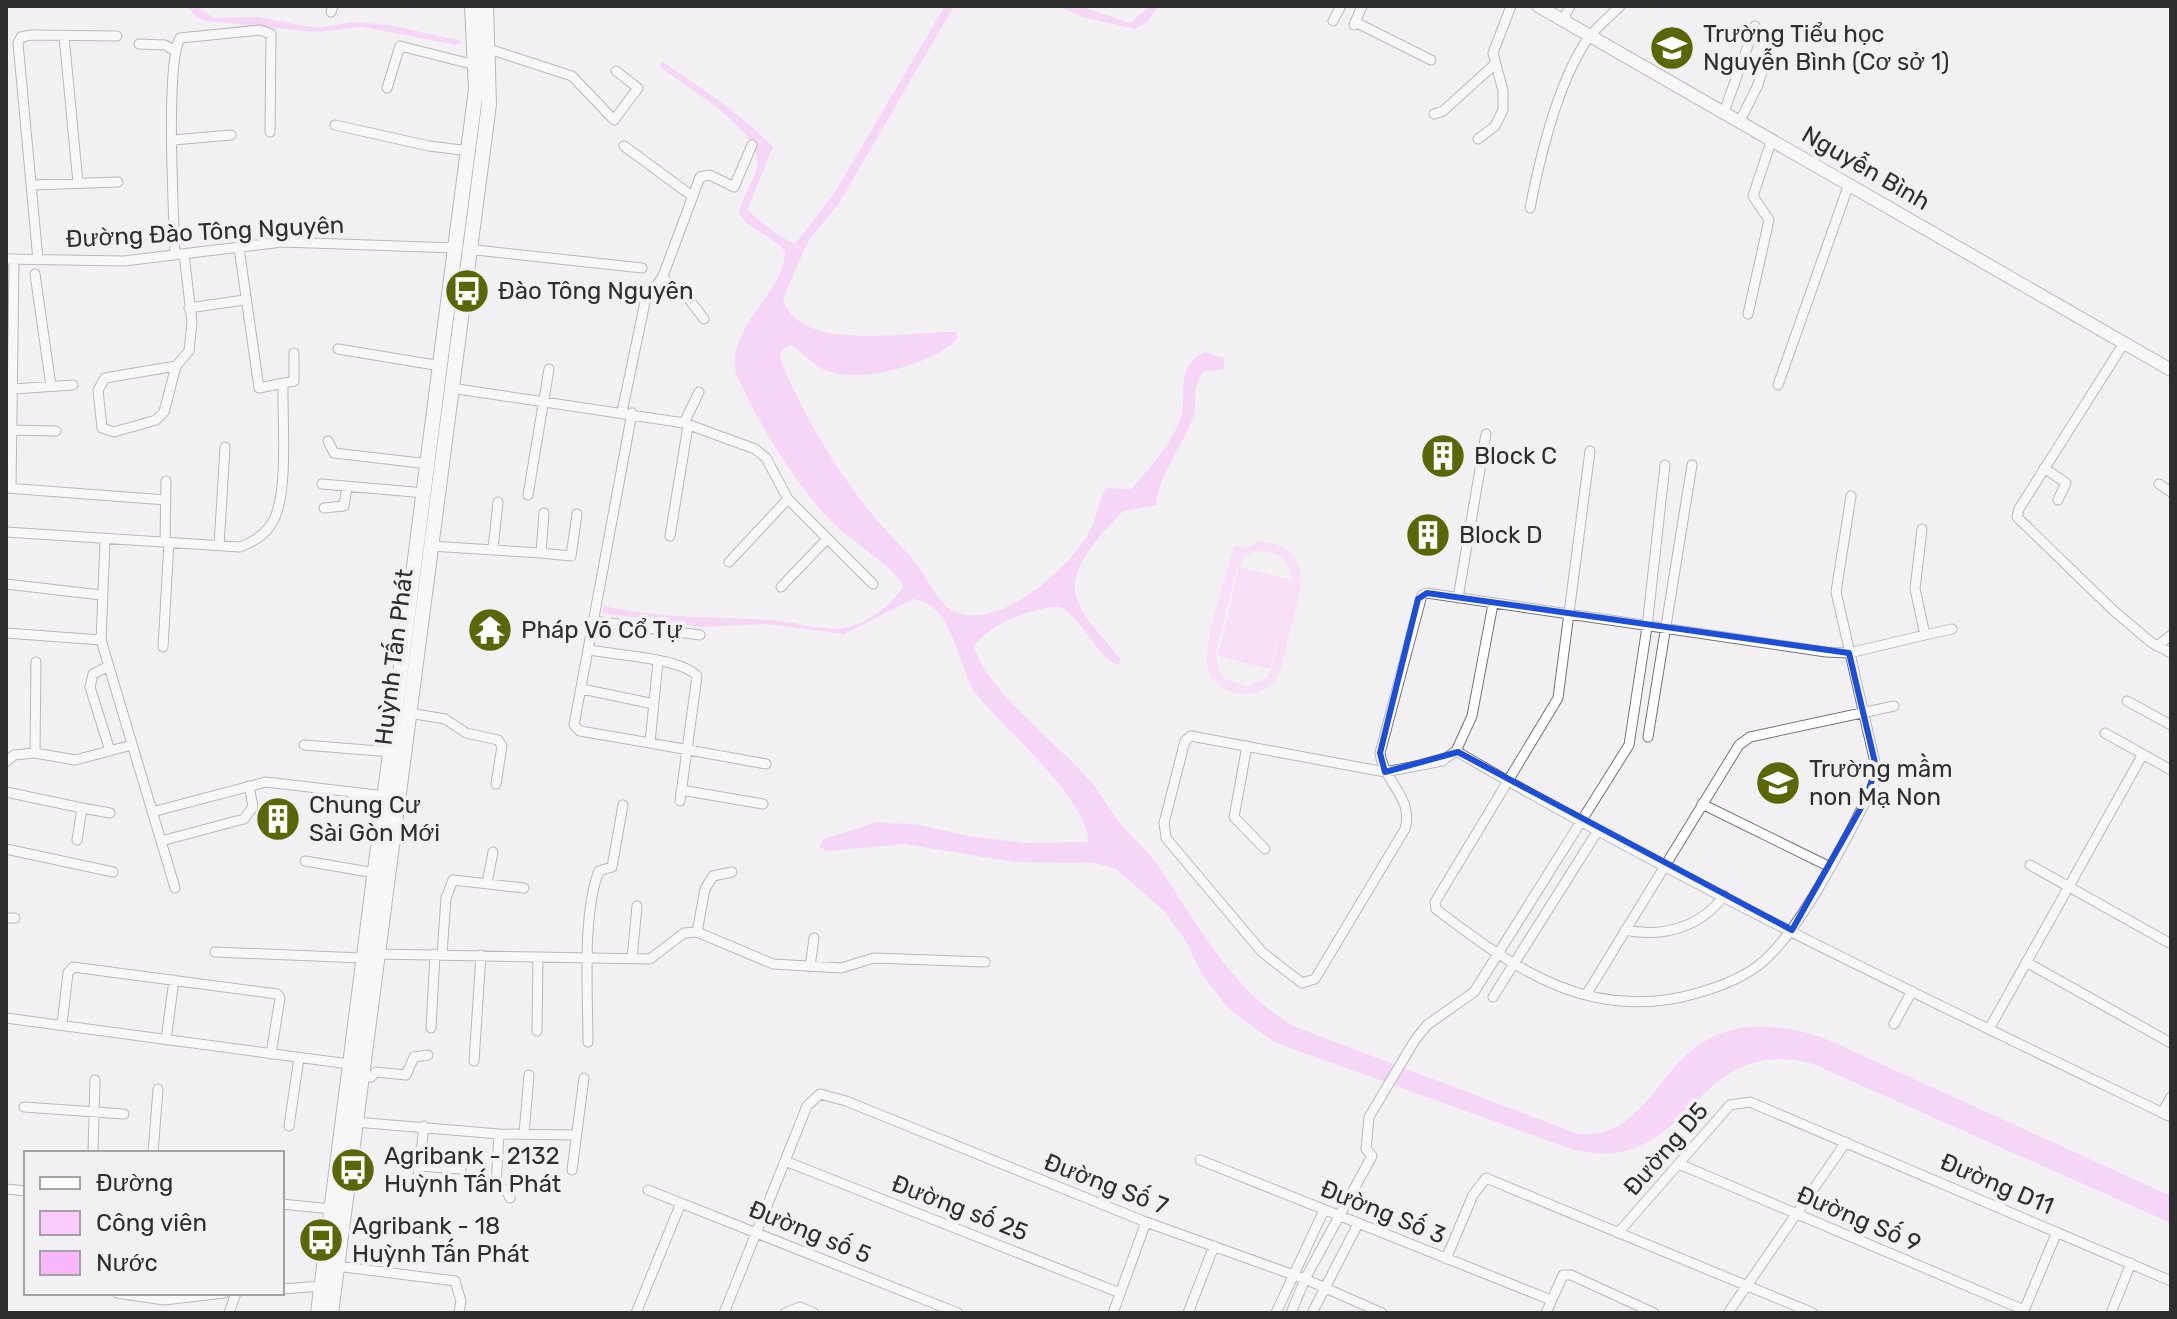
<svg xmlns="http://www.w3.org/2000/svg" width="2177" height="1319" font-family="Rubik,sans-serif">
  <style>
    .green { fill: #fbcafc; fill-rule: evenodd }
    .water { fill: #f8b7fa }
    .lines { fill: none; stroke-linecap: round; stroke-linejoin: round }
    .street-casing { stroke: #767376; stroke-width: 11 }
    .secondary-casing { stroke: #767376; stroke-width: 14 }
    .primary-casing { stroke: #767376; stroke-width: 16 }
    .street { stroke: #fff; stroke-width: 9 }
    .secondary { stroke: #fff; stroke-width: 12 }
    .primary { stroke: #fff; stroke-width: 14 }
    .marked { fill: none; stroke: #1d4ed8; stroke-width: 6; stroke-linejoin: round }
    .labels { text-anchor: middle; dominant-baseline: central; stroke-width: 8; stroke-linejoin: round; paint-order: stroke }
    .poi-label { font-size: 24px; fill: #2f2e2f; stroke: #f3f0f3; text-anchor: start }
    .street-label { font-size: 24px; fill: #2f2e2f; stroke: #f3f0f3 }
  </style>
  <rect width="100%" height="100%" fill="#f3f0f3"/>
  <!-- green -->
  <path class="green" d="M1262,541c57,9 37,54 27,93 -4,14 -5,34 -14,46 -20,26 -69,14 -68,-21 1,-34 19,-80 27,-114l9,3zM1258,551c21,0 32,9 35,29l-54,-13 -21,89 52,13 16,-62 -15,63 -4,7 -19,10 -23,-8 -7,-10 -2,-16 21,-84 8,-12z"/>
  <!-- water -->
  <path class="water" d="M187,6h9l18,12 44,-1 59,11 37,-6 35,3 73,16 -5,4 -95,-18 -45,5 -111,-11 -10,-4z
    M945,6h9l-116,199 -30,36 -25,58c17,56 128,31 173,33l2,6c-24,26 -97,46 -131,33 -13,-5 -24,-17 -35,-26l-11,6 -1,8c31,74 73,140 130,197 15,15 25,47 45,56 44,19 114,-44 134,-79 8,-14 9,-32 17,-45l25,1c18,-20 37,-41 48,-66 11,-26 -7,-56 26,-71l20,6 -2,12 -18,1c-15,14 -6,29 -12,47 -11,29 -34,56 -37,87l-33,6c-18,19 -56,57 -47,86 7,23 31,43 44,62l-1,6c-25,-9 -34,-45 -59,-58 -24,-1 -75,18 -86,40 15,45 79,93 111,128 15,16 25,37 40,54 9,10 21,20 29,31 42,60 74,127 139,166l285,108c97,8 76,-151 246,-96l347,158v27l-358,-159c-109,-28 -116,79 -199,89 -14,2 -28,-1 -43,-4l-297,-107 -45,-33 -26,-33 -17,-35 -22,-30 -48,-42 -21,-6 -81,-1 -110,-18 -76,7 -9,-4 5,-8 53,-17 42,3 49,11 55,7 66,-1c-4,-46 -82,-110 -111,-146 -22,-27 -22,-92 -65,-97l-69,35 -78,-10 -64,3 -100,-14 1,-7c55,12 111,11 166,14 25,1 56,13 80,7 19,-4 44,-24 54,-40 -2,-15 -54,-48 -68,-62 -42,-42 -74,-98 -99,-151 -10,-49 48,-79 49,-122 -11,-18 -35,-19 -46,-39 3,-17 15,-31 18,-47 5,-38 -72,-79 -98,-100l4,-4c38,26 78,52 110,85l-26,63 29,24 19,10 38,-49z
    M1059,6h21l50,17 20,-17h8l-11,16 -12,7 -53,-12z"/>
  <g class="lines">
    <!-- street casing -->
    <g class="street-casing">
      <path id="street" d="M331,12l2,-6
        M1563,20l7,-14
        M1333,21l8,-15
        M1355,22l76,38
        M1354,25l8,-19
        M64,36l14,147
        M139,44l26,1 10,6
        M489,49l83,27 42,44 24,-32 -22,-17
        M387,88l13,-42 75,19
        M1724,112l31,-86
        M1434,114l9,-3 52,-47
        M1740,121l17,-34 18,-55
        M335,125l94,21 41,5
        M1478,139l17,-13 8,-16v-19l-10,-38 18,-47
        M173,140l58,-5
        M624,146l68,50
        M33,185l85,-3
        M1530,208c10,-51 29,-129 59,-171 9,-11 21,-21 31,-31
        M239,248l20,140 35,-7v-28
        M467,249l175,19
        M175,255c-1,-40 -10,-190 5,-217l80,-8 11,4 -1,98
        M6,259l118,2 158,-19 173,6
        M38,260l-20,-217 3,-6 10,-2 86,1
        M35,274l16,112
        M662,277l26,21 16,21
        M189,308l55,-8
        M1748,314l21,-94 -16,-24 19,-57
        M2124,343l-105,166 -2,8 97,94 38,32 19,10
        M338,349l103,17
        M176,366l-71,12 -7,12 4,38 12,4 42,-12 8,-8 12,-46 13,-15 3,-29 -8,-68
        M1778,385l71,-201
        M451,388l233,35 71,26 11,9 22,41 85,85
        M13,389l60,-4
        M622,412l23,-110 18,-26 37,-99 10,-2 24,12 18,-42
        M632,413l-58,312 6,6 70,12
        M684,423l15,-31
        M12,430l44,1
        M328,441l6,12 95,11
        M1590,451l-32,247 -123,204 1,7c81,62 158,116 265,83 24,-7 52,-19 69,-37 37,-37 80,-122 104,-171l2,-17 -40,-175 15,-96
        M2044,468l22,15 -8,17
        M322,484l103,9
        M2159,484l12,8
        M6,488l160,12
        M11,488l3,-229
        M528,495l21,-126
        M324,508l20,-2 3,-20
        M6,532l234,15c12,-5 22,-10 30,-21 20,-25 12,-107 13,-141
        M670,536l18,-110
        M105,541l-4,99 60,201 83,-22 9,-12 -4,-21
        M165,542l1,-61
        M219,546l6,-99
        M430,546l111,7 3,-40
        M493,549l5,-47
        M541,553l30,3 6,-42
        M729,562l59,-63
        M6,584l95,11
        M781,587l45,-47
        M1458,598l28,-164
        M1493,604l-21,112 -16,35 -14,10 -57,11 -194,-36 -6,5 -21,82 2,15 96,114 40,31 13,-4 90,-150c9,-32 -21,-46 -25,-76l42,-158 5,-2 399,59 23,1 76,-18 -10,-46 7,-60
        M594,621l106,14
        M6,633l95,7
        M1925,635l27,-6
        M2157,646l14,-11
        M163,647l6,-105
        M590,650c25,5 91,8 107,26l-17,125
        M658,661l-8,82 116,21
        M36,662l-1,91 40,7 57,-15
        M109,666l-16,8 -3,13 20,64
        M582,689l72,15
        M2127,701l44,24
        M409,713l36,6 21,14 32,7 4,6 -6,38
        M2105,733l66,37
        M1648,737l44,-272
        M304,745l88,7
        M1247,746l-13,71 31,32
        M1456,751c231,135 474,250 715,366
        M6,762l8,-7 21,-2
        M681,790l82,14
        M6,792l76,16 -5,32
        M1702,804l126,62
        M82,808l28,5
        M152,812l114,-30 120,14
        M161,841l14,47
        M6,849l107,23
        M305,861l70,12
        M2030,865l141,79
        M487,883l6,-31
        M6,918h9
        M1625,930c39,8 75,-3 99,-34
        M697,932l8,-43 8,-13 19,-4
        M215,952l147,6
        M377,954l273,5 34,-26 13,-1 76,32 68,4 33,-10 111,4
        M442,954l4,-56 7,-18 71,8
        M632,959l5,-53
        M2026,962l145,81
        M810,967l4,-29
        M1586,995l153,-250 11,-8 144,-31
        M1493,997l104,-165
        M6,1018l343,46
        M62,1024l6,-51 5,-6 204,27 3,4 -9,56
        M1894,1024l18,-33
        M431,1028l4,-74
        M1989,1029l154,-275
        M537,1031l1,-72
        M166,1040l8,-60
        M588,1042c0,-47 -6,-129 11,-171l13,-4 11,-62
        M474,1061l7,-106
        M361,1075l10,2 5,-5 30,3 8,-18 14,-2
        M24,1107l100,7
        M2162,1113l9,-16
        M355,1122l144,12 76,1
        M289,1126l10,-68
        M499,1134l-3,52 10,4 4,8
        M524,1134l5,-59
        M93,1153l2,-73
        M153,1153l5,-64
        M1200,1160l351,140
        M785,1161l335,132
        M1679,1164l345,146
        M419,1166l42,3
        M572,1170l12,-92
        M417,1185l7,-59
        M6,1189l20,2
        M648,1190l310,123
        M282,1204l49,5
        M1618,1233l112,-128 20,-3 421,179
        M1446,1259l27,-64 13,-17 327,135
        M336,1266l119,15 6,20 -2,12
        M282,1289l40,-3
        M117,1293l47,7 60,-7
        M229,1313l7,-20
        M636,1313l45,-110
        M724,1313l83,-207 13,-12 26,7 300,121 159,57 77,34
        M785,1313l15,-6 14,6
        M1113,1313l33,-91
        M1188,1313l26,-67
        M1276,1313l48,-103
        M1291,1313l14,-34 67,-123 -6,-7 3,-32 46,-77 12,-15 47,-33 155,-247 18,-118 18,-162
        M1312,1313l46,-89
        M1546,1313l17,-38h8l83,38
        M1728,1313l118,-171
        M2023,1313l34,-81
        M2111,1313l20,-50"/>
    </g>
    <!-- secondary casing -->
    <g class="secondary-casing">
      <path id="secondary" d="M1538,6l633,364"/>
    </g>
    <!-- primary casing -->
    <g class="primary-casing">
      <path id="primary" d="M318,1313l137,-1065 21,-158 -4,-84
        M331,1313l158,-1209 -3,-98"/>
    </g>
    <!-- street -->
    <use href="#street" class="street"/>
    <!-- secondary -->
    <use href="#secondary" class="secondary"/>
    <!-- primary -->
    <use href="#primary" class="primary"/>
  </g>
  <!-- marked area -->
  <path d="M0 0H2177V1319H0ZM1427,593l422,60 27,114 -10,32 -74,131 -334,-178 -73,20 -5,-19 38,-154z" fill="#f3f0f3" fill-opacity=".55" fill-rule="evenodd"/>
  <path class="marked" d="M1427,593l422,60 27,114 -10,32 -74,131 -334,-178 -73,20 -5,-19 38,-154z"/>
  <!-- icons -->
  <defs>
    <g id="school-disc" transform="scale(2.3)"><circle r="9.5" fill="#5d6606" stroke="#f3f0f3"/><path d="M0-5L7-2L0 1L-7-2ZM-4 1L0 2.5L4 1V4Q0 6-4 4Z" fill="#fff"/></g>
    <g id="bus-disc" transform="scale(2.3)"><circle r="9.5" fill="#5d6606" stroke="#f3f0f3"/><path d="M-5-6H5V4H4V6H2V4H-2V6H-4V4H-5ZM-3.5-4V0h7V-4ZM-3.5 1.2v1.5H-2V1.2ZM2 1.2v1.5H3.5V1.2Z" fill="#fff"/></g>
    <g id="building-disc" transform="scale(2.3)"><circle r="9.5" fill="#5d6606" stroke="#f3f0f3"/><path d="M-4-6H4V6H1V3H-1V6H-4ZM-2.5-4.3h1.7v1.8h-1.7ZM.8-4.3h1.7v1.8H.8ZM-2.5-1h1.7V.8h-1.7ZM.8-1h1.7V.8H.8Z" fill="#fff"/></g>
    <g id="temple-disc" transform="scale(2.3)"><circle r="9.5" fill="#5d6606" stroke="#f3f0f3"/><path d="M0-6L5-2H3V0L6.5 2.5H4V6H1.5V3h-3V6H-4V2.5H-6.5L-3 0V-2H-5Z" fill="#fff"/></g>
  </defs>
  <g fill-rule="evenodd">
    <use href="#school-disc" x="1672" y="48"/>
    <use href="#bus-disc" x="467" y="291"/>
    <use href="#building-disc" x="1443" y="456"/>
    <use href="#building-disc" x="1428" y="535"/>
    <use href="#temple-disc" x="490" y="630"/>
    <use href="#school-disc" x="1778" y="783"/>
    <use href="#building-disc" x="278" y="819"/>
    <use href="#bus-disc" x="353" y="1170"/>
    <use href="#bus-disc" x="321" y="1240"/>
  </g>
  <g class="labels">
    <!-- poi labels -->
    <g class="poi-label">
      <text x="1703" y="34">Trường Tiểu học<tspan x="1703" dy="28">Nguyễn Bình (Cơ sở 1)</tspan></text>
      <text x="498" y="291">Đào Tông Nguyên</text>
      <text x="1474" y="456">Block C</text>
      <text x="1459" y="535">Block D</text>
      <text x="521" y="630">Pháp Võ Cổ Tự</text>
      <text x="1809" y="769">Trường mầm<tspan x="1809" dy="28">non Mạ Non</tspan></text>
      <text x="309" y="805">Chung Cư<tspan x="309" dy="28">Sài Gòn Mới</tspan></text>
      <text x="384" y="1156">Agribank - 2132<tspan x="384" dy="28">Huỳnh Tấn Phát</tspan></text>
      <text x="352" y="1226">Agribank - 18<tspan x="352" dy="28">Huỳnh Tấn Phát</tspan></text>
    </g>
    <!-- street labels -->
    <g class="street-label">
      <text transform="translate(1866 168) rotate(30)">Nguyễn Bình</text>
      <text transform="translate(205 232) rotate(-3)">Đường Đào Tông Nguyên</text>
      <text transform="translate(394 657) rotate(-83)">Huỳnh Tấn Phát</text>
      <text transform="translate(1666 1149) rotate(-49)">Đường D5</text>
      <text transform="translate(1106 1184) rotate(21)">Đường Số 7</text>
      <text transform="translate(1997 1184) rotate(23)">Đường D11</text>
      <text transform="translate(960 1208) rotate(21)">Đường số 25</text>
      <text transform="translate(1383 1212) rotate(22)">Đường Số 3</text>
      <text transform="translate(1859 1219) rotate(23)">Đường Số 9</text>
      <text transform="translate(810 1232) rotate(22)">Đường số 5</text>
    </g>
  </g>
  <!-- border -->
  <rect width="2177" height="1319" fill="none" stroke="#2f2e2f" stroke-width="16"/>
  <!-- legend -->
  <rect x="24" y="1151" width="260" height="144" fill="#f3f0f3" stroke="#a5a2a5" stroke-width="2"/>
  <rect x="40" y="1177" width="40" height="12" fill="#ffffff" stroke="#a5a2a5" stroke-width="2"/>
  <text x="96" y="1191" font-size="24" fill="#2f2e2f">Đường</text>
  <rect x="40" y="1211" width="40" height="24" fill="#fbcafc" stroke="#a5a2a5" stroke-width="2"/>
  <text x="96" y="1231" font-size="24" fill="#2f2e2f">Công viên</text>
  <rect x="40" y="1251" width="40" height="24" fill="#f8b7fa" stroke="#a5a2a5" stroke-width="2"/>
  <text x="96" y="1271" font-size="24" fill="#2f2e2f">Nước</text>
</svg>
